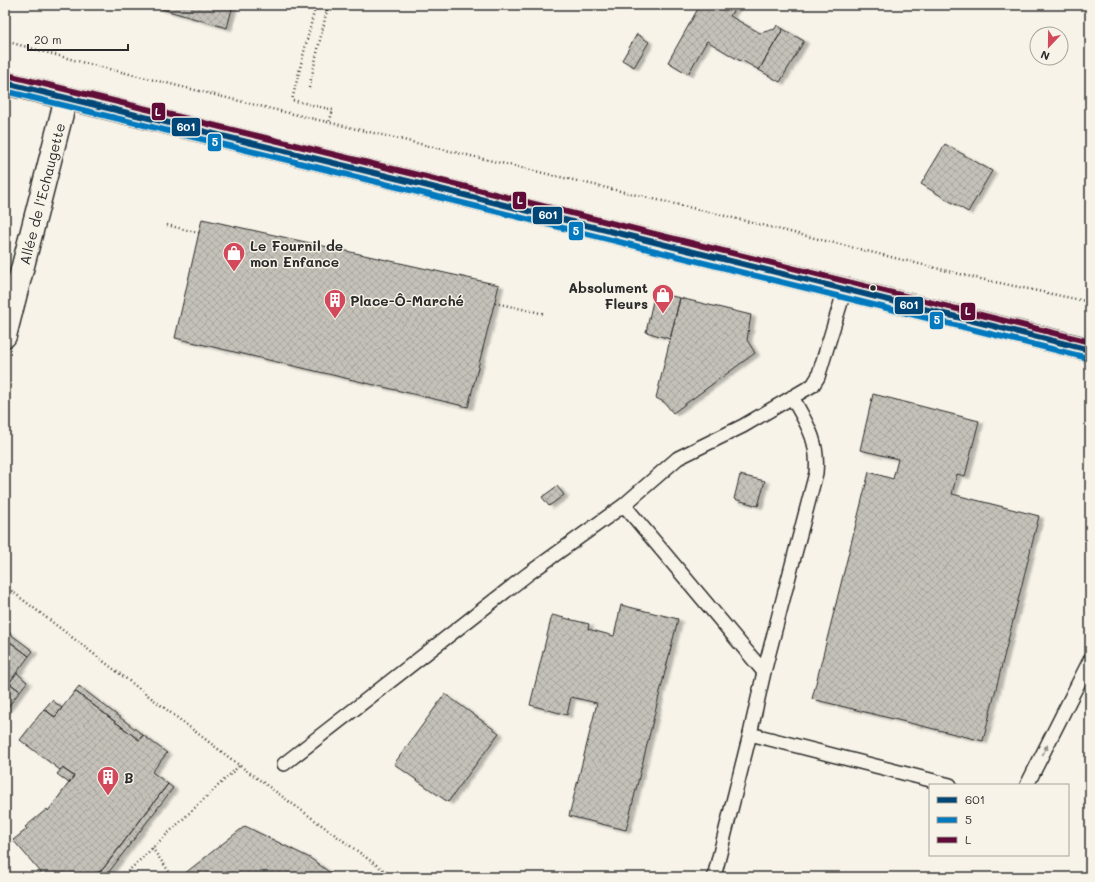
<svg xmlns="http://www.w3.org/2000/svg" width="1095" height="882" font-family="Mali,sans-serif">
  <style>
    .building { fill: url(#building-cross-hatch); stroke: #2b2b2b; filter: url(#shadow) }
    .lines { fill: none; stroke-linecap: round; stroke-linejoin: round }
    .service-casing { stroke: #2b2b2b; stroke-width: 16 }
    .minor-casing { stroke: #2b2b2b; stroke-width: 25 }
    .tertiary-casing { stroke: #2b2b2b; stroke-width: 25 }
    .path { stroke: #2b2b2b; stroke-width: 2.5; stroke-dasharray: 1 3; stroke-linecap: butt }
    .service { stroke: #f7f3e8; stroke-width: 13 }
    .minor { stroke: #f7f3e8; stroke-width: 22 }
    .tertiary { stroke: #f7f3e8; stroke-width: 22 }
    .bus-1-casing { stroke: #f7f3e8; stroke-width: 9 }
    .bus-2-casing { stroke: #f7f3e8; stroke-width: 9 }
    .bus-3-casing { stroke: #f7f3e8; stroke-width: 9 }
    .bus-1 { stroke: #004677; stroke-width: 6 }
    .bus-2 { stroke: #0379bf; stroke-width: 6 }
    .bus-3 { stroke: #610b38; stroke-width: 6 }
    .oneway { fill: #918f8a }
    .bus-dot { fill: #2b2b2b; stroke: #f7f3e8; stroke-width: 1.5 }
    .labels { text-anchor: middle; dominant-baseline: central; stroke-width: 3; stroke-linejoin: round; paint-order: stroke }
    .street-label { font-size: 14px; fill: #2b2b2b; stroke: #f7f3e8 }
    .poi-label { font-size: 14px; font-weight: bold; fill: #2b2b2b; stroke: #f7f3e8; text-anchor: start }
    .line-badge { stroke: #f7f3e8; stroke-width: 1.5 }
    .badge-label { font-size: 11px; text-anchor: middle; font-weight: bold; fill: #fff }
  </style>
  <defs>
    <pattern id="building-cross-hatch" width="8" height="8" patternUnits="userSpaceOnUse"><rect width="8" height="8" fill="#c4c1b9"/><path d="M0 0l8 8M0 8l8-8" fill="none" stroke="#a9a69f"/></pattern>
    <filter id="shadow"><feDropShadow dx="4.5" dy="2.5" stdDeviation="1" flood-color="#0004"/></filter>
  </defs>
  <rect width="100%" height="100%" fill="#f7f3e8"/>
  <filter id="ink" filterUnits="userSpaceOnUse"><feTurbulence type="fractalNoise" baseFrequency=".025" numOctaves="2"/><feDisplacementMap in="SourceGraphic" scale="8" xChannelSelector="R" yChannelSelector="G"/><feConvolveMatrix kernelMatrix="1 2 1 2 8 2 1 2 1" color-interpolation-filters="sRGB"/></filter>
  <g filter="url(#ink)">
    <!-- building -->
    <path class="building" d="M159,5h74l-6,23 -69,-20z
      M700,5h37l-7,11 30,17 15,-4 2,-4 6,4 -24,41 -16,-9 -1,1 -35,-21 -19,33 -20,-12z
      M783,29l21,12 -24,41 -21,-12z
      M637,34l12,8 -15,25 -12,-7z
      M945,144l47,27 -24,41 -47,-28z
      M202,219l297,66 -31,122 -293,-69z
      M655,292l25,6 -10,41 -24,-7z
      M680,298l71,17 -4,25 8,13 -82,60 -9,-11 -8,-4z
      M873,394l106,27 -14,55 -8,-2 -5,20 87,22 -56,225 -171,-42 57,-227 24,7 5,-20 -38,-9z
      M740,475l25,6 -7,25 -24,-7z
      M557,486l7,9 -15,11 -7,-9z
      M621,605l57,14 -52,211 -57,-14 28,-113 -26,-6 -4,18 -37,-10 22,-90 37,9 -1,5 26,7z
      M5,630l28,21 -4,5 -24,-18z
      M5,638l24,18 -20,27 11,8 -15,20z
      M17,673l10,9 -7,9 -11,-8z
      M79,686l64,49 -4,5 -64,-49z
      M75,691l64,49 4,-5 24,18 -15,19 16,12 -65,85 -11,8h-26l-1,-2 -20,2 -32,-37 14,-11 -2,-2 22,-18 1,2 26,-35 -12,-8 -2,2 -40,-30 24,-31 11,8z
      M445,694l54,39 -51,69 -54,-38z
      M52,700l10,8 -7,9 -11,-8z
      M62,768l12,8 -5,7 -12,-9z
      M168,784l5,4 -68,89h-5l-4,-3 7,-5z
      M245,826l65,32 26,19h-150l-2,-3z"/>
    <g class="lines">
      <!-- service casing -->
      <g class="service-casing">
        <path id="service" d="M624,505l140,167
          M750,734l200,51
          M284,764l244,-190 96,-69 54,-47 65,-32 70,-41 5,-8 27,-88
          M1027,785l63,-125
          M714,877l36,-143 14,-62 52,-199c3,-32 -9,-49 -24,-76"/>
      </g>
      <!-- minor casing -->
      <g class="minor-casing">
        <g id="minor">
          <path id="s1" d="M5,336l61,-238"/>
        </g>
      </g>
      <!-- tertiary casing -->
      <g class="tertiary-casing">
        <path id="tertiary" d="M5,83l419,102 666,165"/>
      </g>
      <!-- path -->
      <path class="path" d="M5,41l80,22 191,47 437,103 263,65 114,24
        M309,88l18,-78 -12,-2 -23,92 41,10 -4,13
        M167,225l32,8
        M495,303l50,11
        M5,586l234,179 154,112
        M152,848l21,29
        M122,877l117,-111"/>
      <!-- service -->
      <use href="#service" class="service"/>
      <!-- minor -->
      <use href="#minor" class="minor"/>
      <!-- tertiary -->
      <use href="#tertiary" class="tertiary"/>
      <!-- bus-1 casing -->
      <g class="bus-1-casing">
        <path id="bus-1" d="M5,83l419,102 666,165"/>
      </g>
      <!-- bus-2 casing -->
      <g class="bus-2-casing">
        <path id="bus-2" d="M5,91l417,102 666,165"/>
      </g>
      <!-- bus-3 casing -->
      <g class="bus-3-casing">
        <path id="bus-3" d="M7,75l419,102 664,165"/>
      </g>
      <!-- bus-1 -->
      <use href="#bus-1" class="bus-1"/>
      <!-- bus-2 -->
      <use href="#bus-2" class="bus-2"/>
      <!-- bus-3 -->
      <use href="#bus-3" class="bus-3"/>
    </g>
    <!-- one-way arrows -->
    <defs><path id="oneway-solid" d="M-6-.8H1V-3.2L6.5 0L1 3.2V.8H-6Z"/></defs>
    <use class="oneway" href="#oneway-solid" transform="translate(1045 750) rotate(-63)"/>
  </g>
  <!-- icons -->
  <defs>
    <g id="shop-pin" transform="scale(1.15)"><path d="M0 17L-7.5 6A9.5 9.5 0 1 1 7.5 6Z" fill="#d1495b" stroke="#f7f3e8"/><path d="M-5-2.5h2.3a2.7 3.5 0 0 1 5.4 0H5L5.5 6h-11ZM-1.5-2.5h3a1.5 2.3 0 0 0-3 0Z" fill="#fff"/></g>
    <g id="building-pin" transform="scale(1.15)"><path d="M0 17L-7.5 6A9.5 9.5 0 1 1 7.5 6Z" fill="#d1495b" stroke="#f7f3e8"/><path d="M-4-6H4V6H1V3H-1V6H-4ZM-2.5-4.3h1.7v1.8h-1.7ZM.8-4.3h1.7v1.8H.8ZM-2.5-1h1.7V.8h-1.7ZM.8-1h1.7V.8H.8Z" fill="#fff"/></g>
  </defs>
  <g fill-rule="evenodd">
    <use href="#shop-pin" x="234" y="253"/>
    <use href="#shop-pin" x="663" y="295"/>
    <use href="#building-pin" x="335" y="300"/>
    <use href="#building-pin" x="108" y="777"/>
  </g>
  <!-- markers -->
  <circle class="bus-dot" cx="873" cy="288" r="3.5"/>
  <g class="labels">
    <!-- street labels -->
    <g class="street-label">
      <text stroke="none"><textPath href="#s1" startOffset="147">Allée de l'Echaugette</textPath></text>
    </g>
    <!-- poi labels -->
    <g class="poi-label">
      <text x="250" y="245">Le Fournil de<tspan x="250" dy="16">mon Enfance</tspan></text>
      <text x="648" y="287" text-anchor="end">Absolument<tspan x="648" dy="16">Fleurs</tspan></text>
      <text x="350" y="300">Place-Ô-Marché</text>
      <text x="124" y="777">B</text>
    </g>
  </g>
  <g class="line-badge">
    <rect x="151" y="102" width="15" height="19" rx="4" fill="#610b38"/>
    <rect x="171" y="117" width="30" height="20" rx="4" fill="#004677"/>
    <rect x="207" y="133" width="15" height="19" rx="4" fill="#0379bf"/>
    <rect x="512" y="191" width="15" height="19" rx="4" fill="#610b38"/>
    <rect x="532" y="206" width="31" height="19" rx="4" fill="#004677"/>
    <rect x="568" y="221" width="16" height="20" rx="4" fill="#0379bf"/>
    <rect x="894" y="296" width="30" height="19" rx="4" fill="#004677"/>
    <rect x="960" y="302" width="16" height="19" rx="4" fill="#610b38"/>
    <rect x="929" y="311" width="15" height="19" rx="4" fill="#0379bf"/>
  </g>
  <g class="badge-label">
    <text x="158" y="116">L</text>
    <text x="186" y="131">601</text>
    <text x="215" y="146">5</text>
    <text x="520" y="204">L</text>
    <text x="548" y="219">601</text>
    <text x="576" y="235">5</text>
    <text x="909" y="309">601</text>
    <text x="968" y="315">L</text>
    <text x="937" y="324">5</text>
  </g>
  <!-- margin -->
  <rect width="1095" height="882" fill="none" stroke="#f7f3e8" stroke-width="20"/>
  <rect x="10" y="10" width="1075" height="862" fill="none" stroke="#2b2b2b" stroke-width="1.5" filter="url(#ink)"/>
  <!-- legend -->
  <rect x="929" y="784" width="140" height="72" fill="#f7f3e8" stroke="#a5a39c"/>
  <rect x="937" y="797" width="20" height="6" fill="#004677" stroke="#a5a39c"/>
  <text x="965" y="804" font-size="12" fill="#2b2b2b">601</text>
  <rect x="937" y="817" width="20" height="6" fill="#0379bf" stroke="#a5a39c"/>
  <text x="965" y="824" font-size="12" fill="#2b2b2b">5</text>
  <rect x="937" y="837" width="20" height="6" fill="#610b38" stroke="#a5a39c"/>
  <text x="965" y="844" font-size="12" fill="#2b2b2b">L</text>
  <!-- north arrow -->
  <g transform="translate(1049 46) rotate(202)"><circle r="19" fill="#f7f3e8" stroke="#a5a39c"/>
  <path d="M0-3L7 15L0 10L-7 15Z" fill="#d1495b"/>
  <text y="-6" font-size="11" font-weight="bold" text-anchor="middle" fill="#2b2b2b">N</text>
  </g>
  <!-- scale -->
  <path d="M28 44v6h100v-6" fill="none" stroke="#2b2b2b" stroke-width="2"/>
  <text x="34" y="44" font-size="12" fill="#2b2b2b" stroke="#f7f3e8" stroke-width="3" paint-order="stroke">20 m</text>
</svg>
